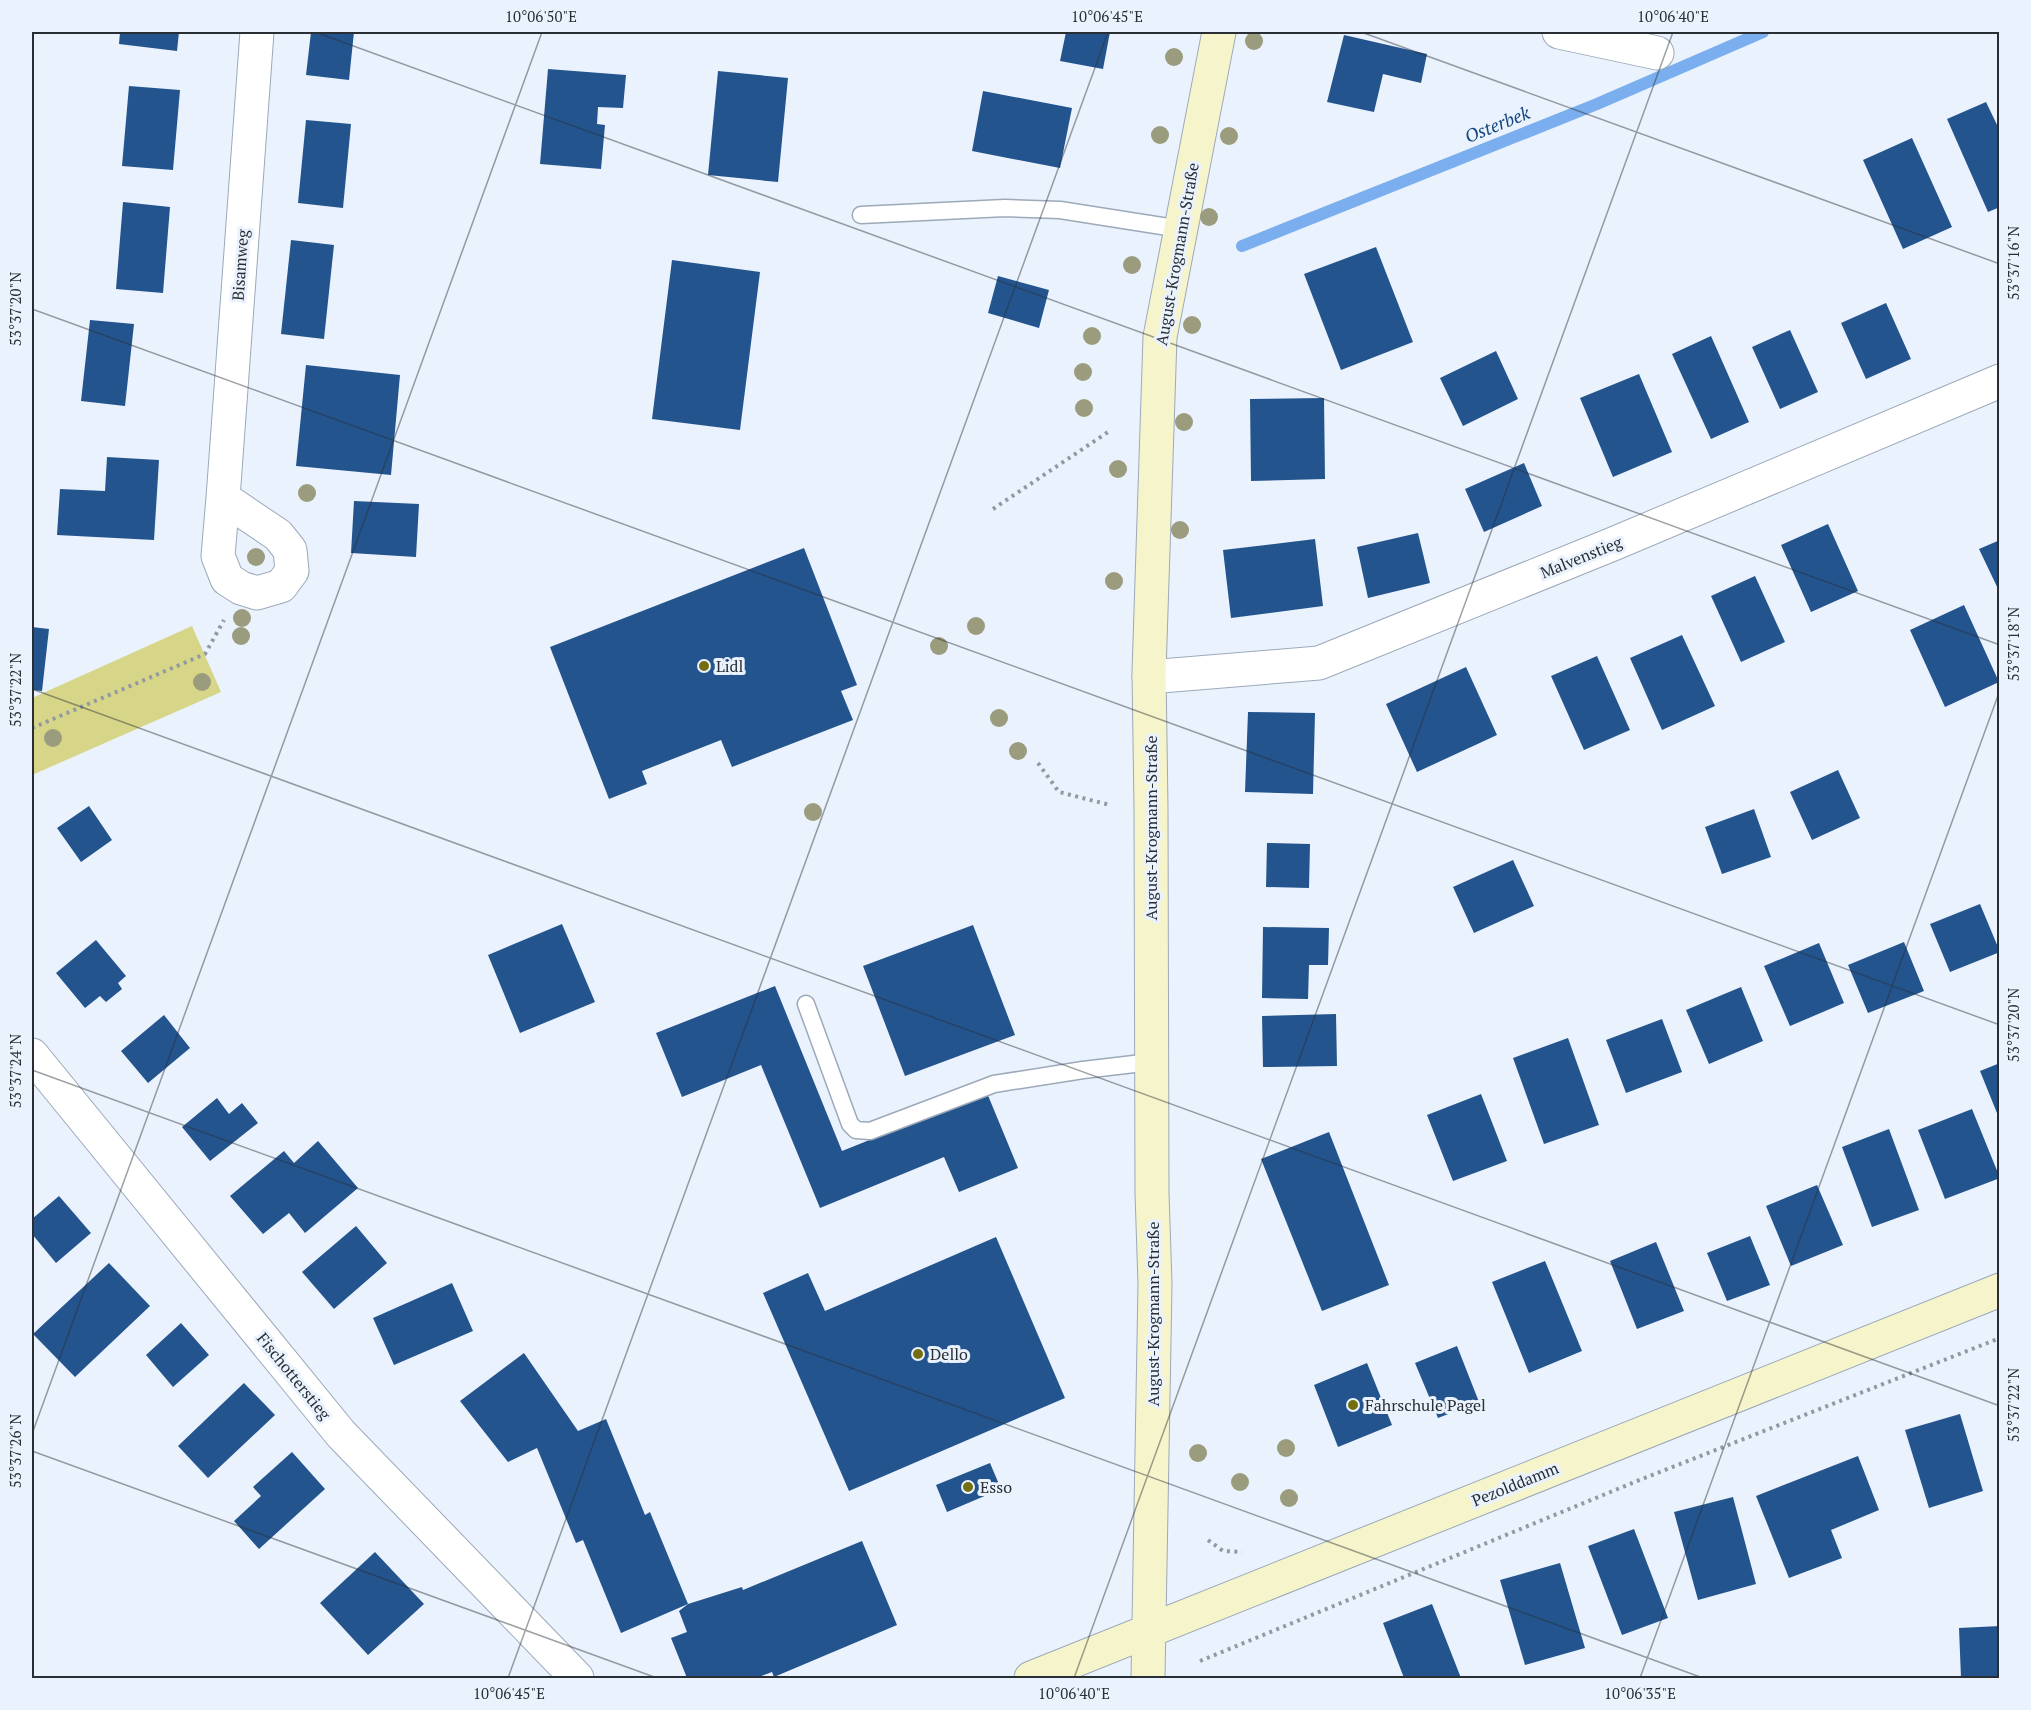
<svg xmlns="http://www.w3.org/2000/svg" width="2031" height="1710" font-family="'PT Serif',serif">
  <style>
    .green { fill: #d7d688 }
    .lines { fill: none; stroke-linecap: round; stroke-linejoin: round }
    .stream { stroke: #7aaeee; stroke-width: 12 }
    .building { fill: #24548e }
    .lane-casing { stroke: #9ca9b9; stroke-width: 19 }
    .street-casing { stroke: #9ca9b9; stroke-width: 35 }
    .secondary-casing { stroke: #9ca9b9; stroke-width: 35 }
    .path { stroke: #9299a2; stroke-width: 4; stroke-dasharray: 3 4.5; stroke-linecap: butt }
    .lane { stroke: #fff; stroke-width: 16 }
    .street { stroke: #fff; stroke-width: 33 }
    .secondary { stroke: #f6f4ca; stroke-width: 33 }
    .tree { fill: #9a9c7d }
    .ticks { fill: none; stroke: #282e34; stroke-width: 1.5; stroke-opacity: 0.45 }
    .poi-dot { fill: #736f11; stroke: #eaf2fd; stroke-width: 2 }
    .labels { text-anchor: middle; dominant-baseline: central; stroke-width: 6; stroke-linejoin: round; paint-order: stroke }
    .street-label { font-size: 16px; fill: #282e34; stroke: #eaf2fd }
    .poi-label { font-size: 16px; fill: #282e34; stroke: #eaf2fd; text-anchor: start }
    .water-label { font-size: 18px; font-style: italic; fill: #144781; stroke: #eaf2fd }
    .neatline { fill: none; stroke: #282e34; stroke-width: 2 }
    .ticks-label { font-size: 15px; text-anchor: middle; fill: #282e34 }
  </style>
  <rect width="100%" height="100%" fill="#eaf2fd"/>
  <!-- green -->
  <path class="green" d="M192,626l29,66 -189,83v-77z"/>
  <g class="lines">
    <!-- stream -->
    <path class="stream" d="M1242,246l355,-142 166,-72"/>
  </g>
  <!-- building -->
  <path class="building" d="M120,32h59l-2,19 -58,-7z
    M311,32h43l-5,48 -43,-5z
    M1066,32h44l-7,37 -43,-8z
    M1344,35l83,19 -6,29 -38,-9 -9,38 -47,-10z
    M548,69l78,6 -3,33 -25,-1 -1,17 8,1 -4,44 -61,-5z
    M718,71l70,7 -10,104 -70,-7z
    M129,86l51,4 -7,80 -51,-4z
    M983,91l89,17 -12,60 -88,-17z
    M1986,102l14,29v76l-12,5 -41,-93z
    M306,120l45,4 -8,84 -45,-5z
    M1912,138l40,89 -49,22 -40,-89z
    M123,202l47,5 -7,86 -47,-4z
    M291,240l43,5 -10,94 -43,-5z
    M1376,247l37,95 -72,28 -37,-96z
    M672,260l88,12 -20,158 -88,-11z
    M998,276l51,14 -10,38 -51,-15z
    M1886,303l25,56 -45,20 -25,-56z
    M90,320l44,4 -9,82 -44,-5z
    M1790,330l28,62 -38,17 -28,-62z
    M1711,336l38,86 -38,17 -39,-85z
    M1496,351l22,48 -55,27 -23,-48z
    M306,365l94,10 -9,100 -95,-9z
    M1639,374l33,78 -59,25 -33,-79z
    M1324,398l1,81 -74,2 -1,-82z
    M107,457l52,3 -5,80 -97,-5 3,-46 45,2z
    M1524,463l18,43 -58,26 -19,-43z
    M354,501l65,3 -3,53 -65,-4z
    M1828,524l30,67 -47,21 -30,-67z
    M1418,533l12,50 -62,15 -11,-51z
    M1315,539l8,67 -92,12 -8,-68z
    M2000,540v53l-21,-44z
    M804,548l53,137 -16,6 12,29 -121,47 -11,-27 -79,31 5,13 -38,15 -59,-152z
    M1755,576l30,66 -44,20 -30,-66z
    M1964,605l35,77 -54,25 -35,-77z
    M32,627l17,2 -7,62 -10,-1z
    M1682,635l33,71 -53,24 -32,-72z
    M1597,656l33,74 -46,20 -33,-74z
    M1466,667l31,68 -80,37 -31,-68z
    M1248,712l67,1 -2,81 -68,-2z
    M1838,770l22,48 -48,22 -22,-48z
    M89,806l23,34 -31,22 -24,-34z
    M1754,809l17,48 -49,17 -17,-47z
    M1267,843l43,1 -1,44 -43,-1z
    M1513,860l21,46 -60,27 -21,-46z
    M1980,904l20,48 -50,20 -20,-48z
    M562,924l33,78 -75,31 -32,-78z
    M973,925l42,110 -110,41 -42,-110z
    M1263,927l66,1 -1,37h-19l-1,34 -46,-1z
    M96,940l30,36 -8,7 4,6 -16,13 -6,-6 -15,12 -29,-35z
    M1904,942l20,49 -56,22 -20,-48z
    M1819,943l25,60 -54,23 -26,-60z
    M775,986l67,165 145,-58 31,75 -59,24 -15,-35 -124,51 -59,-143 -79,32 -26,-64z
    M1741,987l22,54 -54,23 -23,-54z
    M1336,1014l1,52 -74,1 -1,-51z
    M164,1015l26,33 -42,35 -27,-32z
    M1662,1019l20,53 -56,21 -20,-53z
    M1568,1038l31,87 -55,19 -31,-86z
    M2000,1063v55h-1l-19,-47z
    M1481,1094l26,67 -54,20 -26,-66z
    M217,1098l12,16 13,-11 16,20 -48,38 -28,-34z
    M1972,1109l28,69 -55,21 -27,-69z
    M1889,1129l30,81 -47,17 -30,-80z
    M1329,1132l60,153 -67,26 -61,-152z
    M318,1141l40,47 -53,45 -16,-20 -26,21 -33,-38 54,-45 10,12z
    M1817,1185l26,60 -52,21 -25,-60z
    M59,1196l32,37 -35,30 -24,-29v-15z
    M356,1226l31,37 -53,46 -32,-37z
    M1750,1236l20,49 -43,16 -20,-48z
    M996,1237l69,161 -216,93 -86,-198 45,-20 17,38z
    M1656,1242l28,69 -47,18 -27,-68z
    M1545,1261l37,90 -53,22 -37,-91z
    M109,1263l41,43 -75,71 -42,-43z
    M452,1283l21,48 -79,34 -21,-47z
    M181,1323l28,32 -36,32 -27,-32z
    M1457,1346l22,56 -41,16 -23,-55z
    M524,1353l54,78 28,-12 39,96 5,-3 38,92 -67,29 -38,-93 -7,3 -39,-95 -29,14 -48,-61z
    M1367,1363l25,62 -54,22 -24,-62z
    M244,1383l31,32 -67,63 -30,-32z
    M1960,1414l23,77 -54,17 -24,-78z
    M292,1452l33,37 -66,60 -25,-28 27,-25 -8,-9z
    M1858,1456l21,54 -48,20 11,28 -53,20 -33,-82z
    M990,1463l11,26 -54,23 -11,-27z
    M1733,1497l23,87 -58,16 -24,-88z
    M1634,1529l34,89 -46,17 -34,-89z
    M862,1541l35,84 -123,52 -2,-5 -16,6h-69l-16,-40 16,-6 -8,-21 9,-7 54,-17 1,3z
    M375,1552l49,52 -56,51 -48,-52z
    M1560,1563l25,85 -60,17 -25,-85z
    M1432,1604l29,74h-57l-21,-55z
    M2000,1626v52h-39l-2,-50z"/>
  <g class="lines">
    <!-- lane casing -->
    <g class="lane-casing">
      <path id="lane" d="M861,215l144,-7 55,2 121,19
        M806,1004l44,120 6,6 14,1 124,-47 89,-14 68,-8"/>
    </g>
    <!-- street casing -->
    <g class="street-casing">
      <path id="street" d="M1559,32l98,21
        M223,498l55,37 12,15 2,21 -11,15 -24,7 -16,-5 -14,-9 -9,-23 5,-58 34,-466
        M1149,677l170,-14 294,-119 387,-163
        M32,1055l309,379 236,244"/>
    </g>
    <!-- secondary casing -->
    <g class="secondary-casing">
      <path id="secondary" d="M1031,1678l969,-388
        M1148,1678l7,-394 -3,-91 -1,-385 -2,-136 11,-335 59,-305"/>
    </g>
    <!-- path -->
    <path class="path" d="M993,509l118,-79
      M32,728l173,-74 19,-34
      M1038,763l21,29 51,13
      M1208,1540l15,11 19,1
      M1200,1661l442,-182 358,-141"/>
    <!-- lane -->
    <use href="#lane" class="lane"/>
    <!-- street -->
    <use href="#street" class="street"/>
    <!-- secondary -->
    <use href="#secondary" class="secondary"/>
  </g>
  <!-- trees -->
  <g class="tree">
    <circle cx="1254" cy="41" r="9"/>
    <circle cx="1174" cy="57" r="9"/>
    <circle cx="1160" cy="135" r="9"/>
    <circle cx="1229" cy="136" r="9"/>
    <circle cx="1209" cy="217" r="9"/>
    <circle cx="1132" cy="265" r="9"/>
    <circle cx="1192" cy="325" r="9"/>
    <circle cx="1092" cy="336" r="9"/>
    <circle cx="1083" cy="372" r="9"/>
    <circle cx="1084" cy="408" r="9"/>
    <circle cx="1184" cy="422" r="9"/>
    <circle cx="1118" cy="469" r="9"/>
    <circle cx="307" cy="493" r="9"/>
    <circle cx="1180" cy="530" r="9"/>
    <circle cx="256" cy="557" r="9"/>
    <circle cx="1114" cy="581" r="9"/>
    <circle cx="242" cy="618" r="9"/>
    <circle cx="976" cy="626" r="9"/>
    <circle cx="241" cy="636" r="9"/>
    <circle cx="939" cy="646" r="9"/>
    <circle cx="202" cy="682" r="9"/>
    <circle cx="999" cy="718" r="9"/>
    <circle cx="53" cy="738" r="9"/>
    <circle cx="1018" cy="751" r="9"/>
    <circle cx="813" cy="812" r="9"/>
    <circle cx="1286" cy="1448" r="9"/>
    <circle cx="1198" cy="1453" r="9"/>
    <circle cx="1240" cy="1482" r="9"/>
    <circle cx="1289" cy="1498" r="9"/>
  </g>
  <!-- ticks -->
  <path class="ticks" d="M315,32l1685,613M1361,32l639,232M32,309l1968,716M32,689l1968,717M32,1070l1671,608M32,1434l510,-1402M32,1451l625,227M508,1678l600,-1646M1074,1678l599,-1646M1640,1678l360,-988"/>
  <!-- markers -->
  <g class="poi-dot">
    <circle cx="704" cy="666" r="6"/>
    <circle cx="918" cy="1354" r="6"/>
    <circle cx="1353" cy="1405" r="6"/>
    <circle cx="968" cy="1487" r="6"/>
  </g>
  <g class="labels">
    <!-- street labels -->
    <g class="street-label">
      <text transform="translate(1177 254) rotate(-80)">August-Krogmann-Straße</text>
      <text transform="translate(240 265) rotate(-86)">Bisamweg</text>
      <text transform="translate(1581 557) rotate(-22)">Malvenstieg</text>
      <text transform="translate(1151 828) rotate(-90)">August-Krogmann-Straße</text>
      <text transform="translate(1153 1314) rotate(-90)">August-Krogmann-Straße</text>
      <text transform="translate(294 1376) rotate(51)">Fischotterstieg</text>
      <text transform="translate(1515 1484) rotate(-22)">Pezolddamm</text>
    </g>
    <!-- poi labels -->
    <g class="poi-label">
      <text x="716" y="666">Lidl</text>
      <text x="930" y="1354">Dello</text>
      <text x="1365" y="1405">Fahrschule Pagel</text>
      <text x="980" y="1487">Esso</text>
    </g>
    <!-- water labels -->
    <g class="water-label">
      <text transform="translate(1497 124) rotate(-22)">Osterbek</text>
    </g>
  </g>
  <!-- border -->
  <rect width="2031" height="1710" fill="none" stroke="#eaf2fd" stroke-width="66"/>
  <rect x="33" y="33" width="1965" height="1644" class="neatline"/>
  <g class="ticks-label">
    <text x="541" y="22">10°06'50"E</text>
    <text x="1107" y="22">10°06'45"E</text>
    <text x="1673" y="22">10°06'40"E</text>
    <text transform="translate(2014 263) rotate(-90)" y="5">53°37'16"N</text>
    <text transform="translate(16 309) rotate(-90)" y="5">53°37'20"N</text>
    <text transform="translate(2014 644) rotate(-90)" y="5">53°37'18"N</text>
    <text transform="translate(16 690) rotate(-90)" y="5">53°37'22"N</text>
    <text transform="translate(2014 1025) rotate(-90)" y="5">53°37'20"N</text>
    <text transform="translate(16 1071) rotate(-90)" y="5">53°37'24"N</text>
    <text transform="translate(2014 1405) rotate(-90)" y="5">53°37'22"N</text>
    <text transform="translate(16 1451) rotate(-90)" y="5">53°37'26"N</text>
    <text x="509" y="1699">10°06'45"E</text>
    <text x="1074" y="1699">10°06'40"E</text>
    <text x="1640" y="1699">10°06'35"E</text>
  </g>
</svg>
